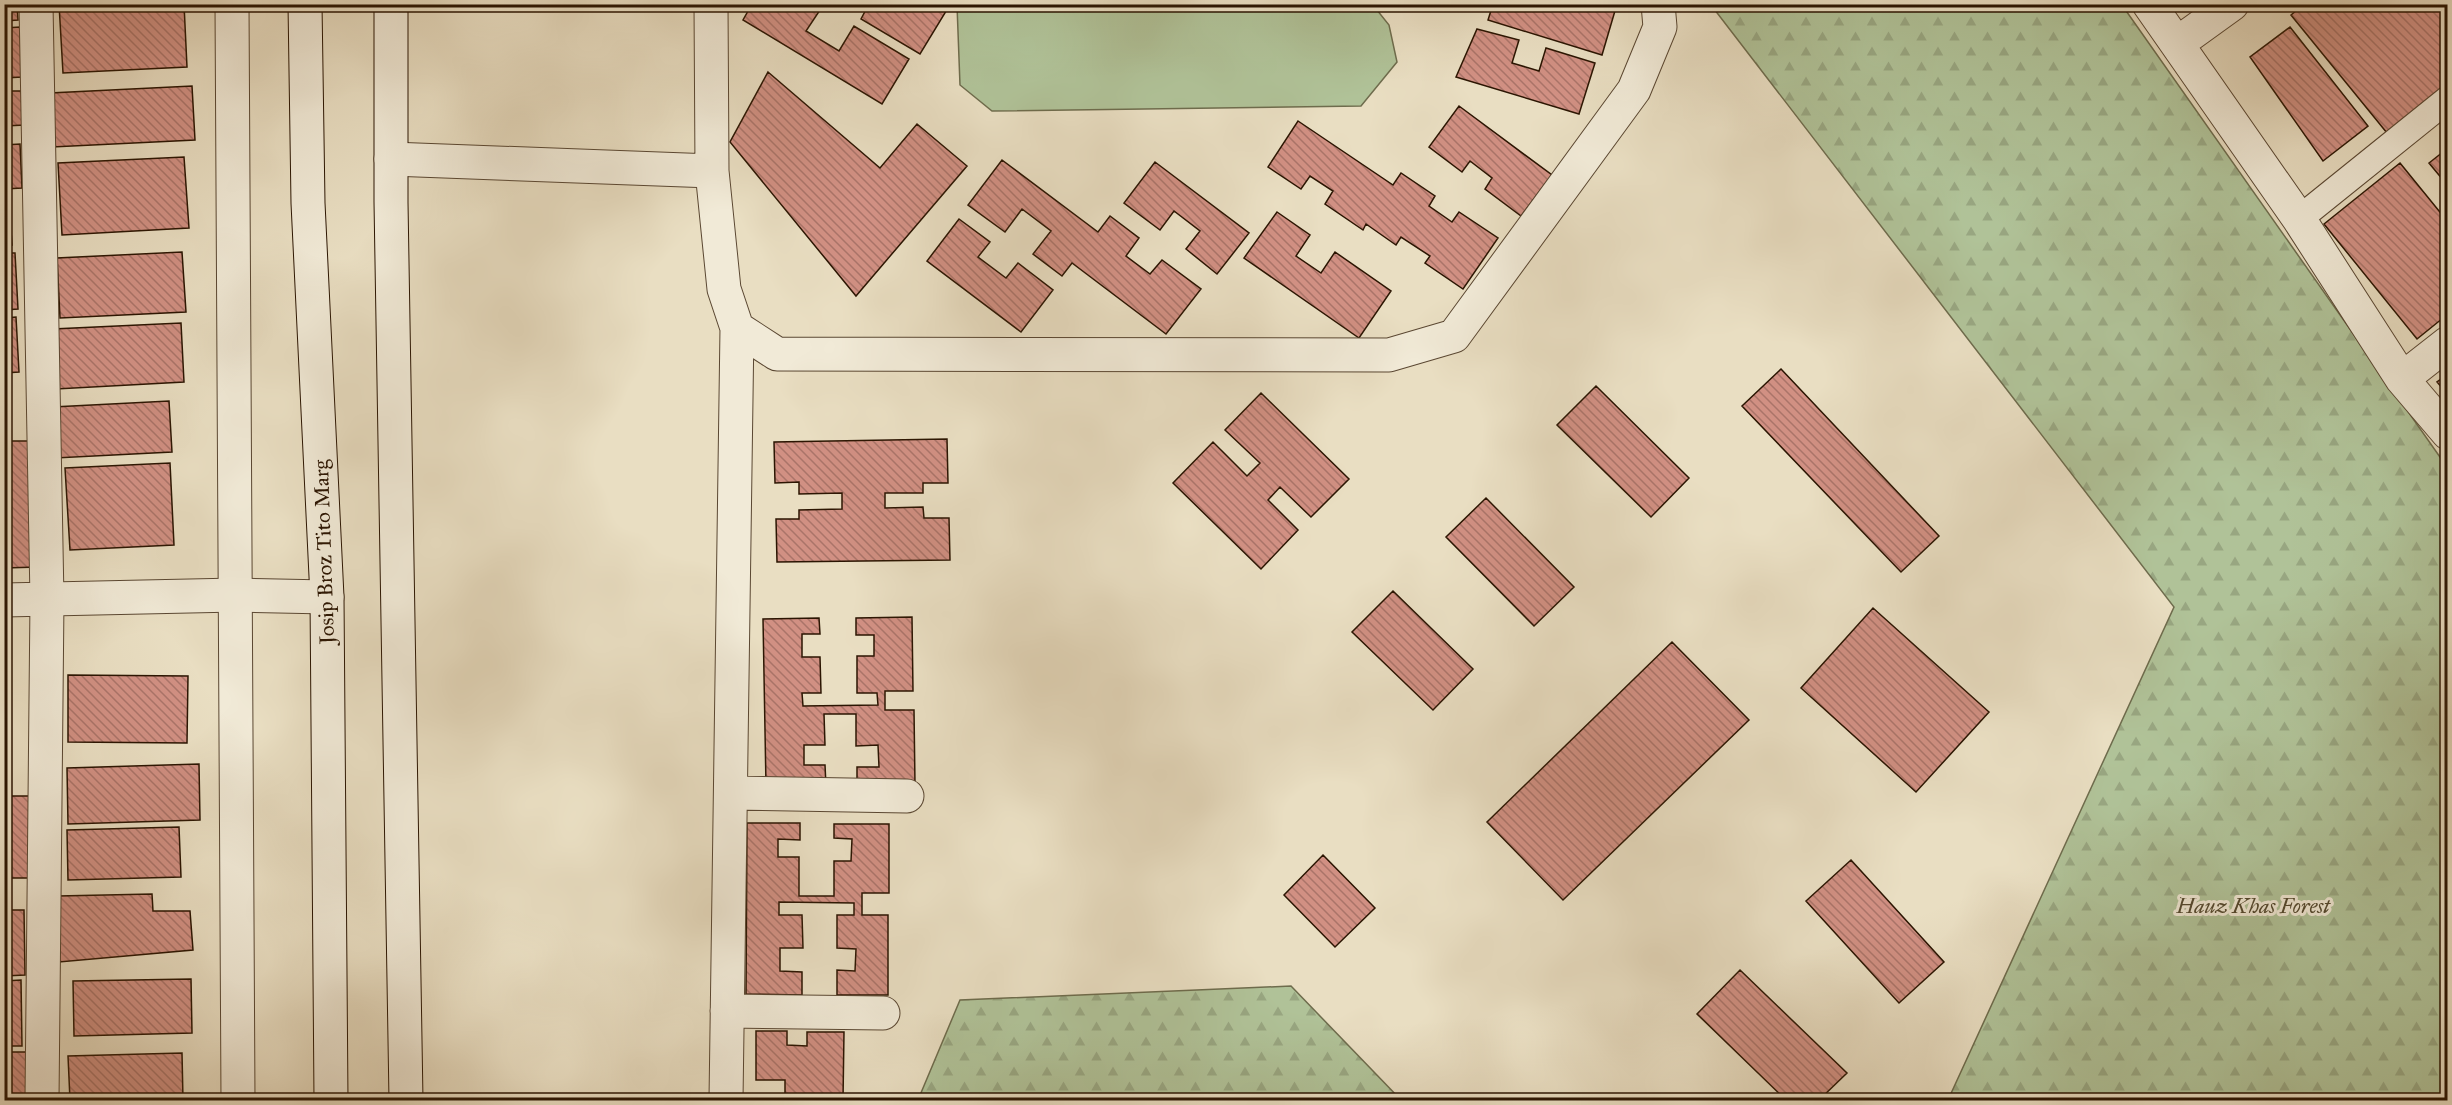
<svg xmlns="http://www.w3.org/2000/svg" width="2452" height="1105" font-family="'IM FELL Great Primer',serif">
  <style>
    .green { fill: #b0c298; stroke: #6e6c4d; stroke-width: 1.5 }
    .forest { fill: url(#forest-firs); stroke: #6e6c4d; stroke-width: 1.5 }
    .building { fill: url(#building-back-hatch); stroke: #2b1502; stroke-width: 1.5 }
    .lines { fill: none; stroke-linecap: round; stroke-linejoin: round }
    .service-casing { stroke: #5a4732; stroke-width: 28 }
    .minor-casing { stroke: #5a4732; stroke-width: 35 }
    .tertiary-casing { stroke: #5a4732; stroke-width: 35 }
    .secondary-casing { stroke: #2b1502; stroke-width: 35 }
    .service { stroke: #f1ead7; stroke-width: 26 }
    .minor { stroke: #f1ead7; stroke-width: 33 }
    .tertiary { stroke: #f1ead7; stroke-width: 33 }
    .secondary { stroke: #f1ead7; stroke-width: 33 }
    .labels { text-anchor: middle; dominant-baseline: central; stroke-width: 6; stroke-linejoin: round; paint-order: stroke }
    .street-label { font-size: 21px; fill: #2b1502; stroke: #f1ead7 }
    .park-label { font-size: 21px; font-style: italic; fill: #53492f; stroke: #f1ead7 }
  </style>
  <defs>
    <pattern id="forest-firs" width="22" height="20" patternUnits="userSpaceOnUse" patternTransform="scale(1.5)"><rect width="22" height="20" fill="#b0c298"/><path d="M5 1l3.5 6h-7zM16 11l3.5 6h-7z" fill="#98a681"/></pattern>
    <pattern id="building-back-hatch" width="6" height="6" patternUnits="userSpaceOnUse" patternTransform="scale(1.5)"><rect width="6" height="6" fill="#d19083"/><path d="M-1 5l2 2M0 0l6 6M5-1l2 2" fill="none" stroke="#aa7469"/></pattern>
  </defs>
  <rect width="100%" height="100%" fill="#e9dec2"/>
  <filter id="stains"><feTurbulence type="fractalNoise" baseFrequency=".00333" numOctaves="4"/><feColorMatrix values="0 0 0 0 .2 0 0 0 0 .09 0 0 0 0 .02 0 0 0 .5 -.17"/></filter>
  <radialGradient id="worn" r=".72"><stop offset=".6" stop-color="#630" stop-opacity="0"/><stop offset="1" stop-color="#630" stop-opacity=".3"/></radialGradient>
  <!-- green -->
  <path class="green" d="M957,5h416l16,20 8,37 -36,44 -369,5 -32,-26z"/>
  <!-- forest -->
  <path class="forest" d="M1711,5h411l325,462v633h-499l226,-493z
    M1291,986l110,114h-483l42,-100z"/>
  <!-- building -->
  <path class="building" d="M4,4h13l1,16 -14,1z
    M59,4h125l3,63 -124,6z
    M752,4h65l5,3 -16,24 33,20 15,-25 55,33 -27,45 -139,-84z
    M869,4h74l5,4 -28,46 -59,-35z
    M1493,4h124l-15,51 -114,-35z
    M2304,4h144v81l-61,48 -96,-118z
    M20,27l2,50 -18,1v-50z
    M2290,27l78,99 -45,35 -73,-104z
    M1477,29l42,11 -7,23 27,8 7,-23 49,15 -16,51 -123,-37z
    M768,72l112,96 37,-44 50,42 -111,130 -126,-154z
    M192,86l3,54 -143,7 -2,-54z
    M4,91h19l2,34 -21,1z
    M1459,106l93,69 -31,41 -36,-27 7,-11 -22,-17 -8,11 -33,-25z
    M1298,121l95,64 8,-12 34,23 -6,10 23,16 7,-10 39,26 -35,51 -38,-26 5,-7 -29,-19 -5,8 -30,-21 -3,6 -38,-26 8,-13 -23,-15 -9,13 -33,-22z
    M20,144l2,44 -18,1v-44z
    M2448,148v38l-19,-23z
    M184,157l5,71 -127,7 -4,-72z
    M1002,160l96,72 12,-16 29,22 -13,18 24,18 12,-14 39,29 -35,45 -94,-71 -10,13 -29,-22 18,-23 -29,-22 -17,23 -37,-27z
    M1155,162l94,71 -32,41 -31,-25 14,-18 -26,-20 -14,19 -36,-27z
    M2400,163l48,59v92l-31,25 -93,-115z
    M9,201l3,44 -8,1v-44z
    M1277,212l33,23 -14,21 25,17 14,-21 56,39 -32,47 -115,-80z
    M959,219l31,23 -12,15 28,21 12,-15 35,27 -32,42 -94,-71z
    M182,252l4,60 -126,6 -3,-60z
    M4,253h11l3,56 -14,1z
    M16,317l3,55 -15,1v-55z
    M181,323l3,59 -128,7 -3,-60z
    M1781,369l158,167 -38,36 -159,-166z
    M2448,374v21l-11,-13z
    M1596,386l93,92 -38,39 -94,-92z
    M1261,393l88,86 -38,38 -31,-30 -12,13 30,30 -37,39 -88,-86 40,-41 34,34 13,-13 -35,-33z
    M169,401l3,51 -117,6 -2,-51z
    M947,439l1,44h-25v10h-38v15l38,-1 1,11h25l1,42 -173,2 -1,-43h23v-9l43,-1v-16l-43,1v-12l-24,1 -1,-41z
    M4,441h30l4,126 -34,1z
    M170,463l4,82 -104,5 -5,-82z
    M1486,498l88,89 -40,39 -88,-89z
    M1393,591l80,78 -40,41 -81,-78z
    M1873,608l116,104 -73,80 -115,-104z
    M912,617l1,74h-28v19h29l1,75h-58v-18h22l-1,-22 -22,1v-32h-32l1,31h-21v20h21l1,21h-60l-3,-167 56,-1 1,16h-18v23h18l1,36h-19l1,13 75,-1 -1,-12h-20v-37h17v-21h-18v-17z
    M1672,642l77,78 -186,180 -76,-78z
    M68,675l120,1 -1,67 -119,-1z
    M199,764l1,56 -132,4 -1,-56z
    M4,796h26l2,82h-28z
    M747,823h53v17l-22,-1v18h21v39h35v-35h17l1,-22 -18,-1v-14h55v69h-27v22h26v80h-51v-25l18,1 1,-22 -19,-1v-33h17v-12l-75,-1v13h23l1,33h-23v23l22,1v23l-56,-1z
    M179,827l2,50 -113,3 -1,-50z
    M1323,855l52,53 -40,39 -51,-52z
    M1851,860l93,102 -45,41 -93,-102z
    M152,894l1,17h37l3,39 -134,12 -1,-66z
    M4,910h20l1,65 -21,1z
    M1740,970l107,103 -28,27h-33l-89,-86z
    M191,979l1,54 -118,3 -1,-55z
    M21,980l1,66h-18v-65z
    M756,1031h31v14l20,1v-14h37l-1,68h-58v-20h-29z
    M4,1052h33l1,48h-34z
    M182,1053l1,47h-113l-2,-44z"/>
  <g class="lines">
    <!-- service casing -->
    <g class="service-casing">
      <path id="service" d="M2299,219l149,-120"/>
    </g>
    <!-- minor casing -->
    <g class="minor-casing">
      <path id="minor" d="M36,4l11,596 -5,500
        M2149,4l150,215 103,160 46,54
        M2178,43l54,-39
        M391,159l321,12 -1,-167
        M712,171l12,118 13,39 40,26 612,1 65,-19 180,-246 26,-63 -2,-23
        M2402,379l46,-36
        M4,600l232,-5 91,2
        M731,793l176,3
        M727,1011l156,2
        M726,1100l11,-772"/>
    </g>
    <!-- tertiary casing -->
    <g class="tertiary-casing">
      <path id="tertiary" d="M232,4l6,1096"/>
    </g>
    <!-- secondary casing -->
    <g class="secondary-casing">
      <path id="secondary" d="M305,4l3,199 19,394 4,503
        M391,4v198l15,898"/>
    </g>
    <!-- service -->
    <use href="#service" class="service"/>
    <!-- minor -->
    <use href="#minor" class="minor"/>
    <!-- tertiary -->
    <use href="#tertiary" class="tertiary"/>
    <!-- secondary -->
    <use href="#secondary" class="secondary"/>
  </g>
  <g class="labels">
    <!-- street labels -->
    <g class="street-label">
      <text transform="translate(324 552) rotate(-92)">Josip Broz Tito Marg</text>
    </g>
    <!-- park labels -->
    <g class="park-label">
      <text x="2253" y="906">Hauz Khas Forest</text>
    </g>
  </g>
  <!-- margin -->
  <rect width="2452" height="1105" fill="none" stroke="#e9dec2" stroke-width="24"/>
  <rect x="6" y="6" width="2440" height="1093" fill="none" stroke="#2b1502" stroke-width="3"/>
  <rect x="12" y="12" width="2428" height="1081" fill="none" stroke="#2b1502" stroke-width="1.5"/>
  <rect width="100%" height="100%" filter="url(#stains)"/>
  <rect width="100%" height="100%" fill="url(#worn)"/>
</svg>
